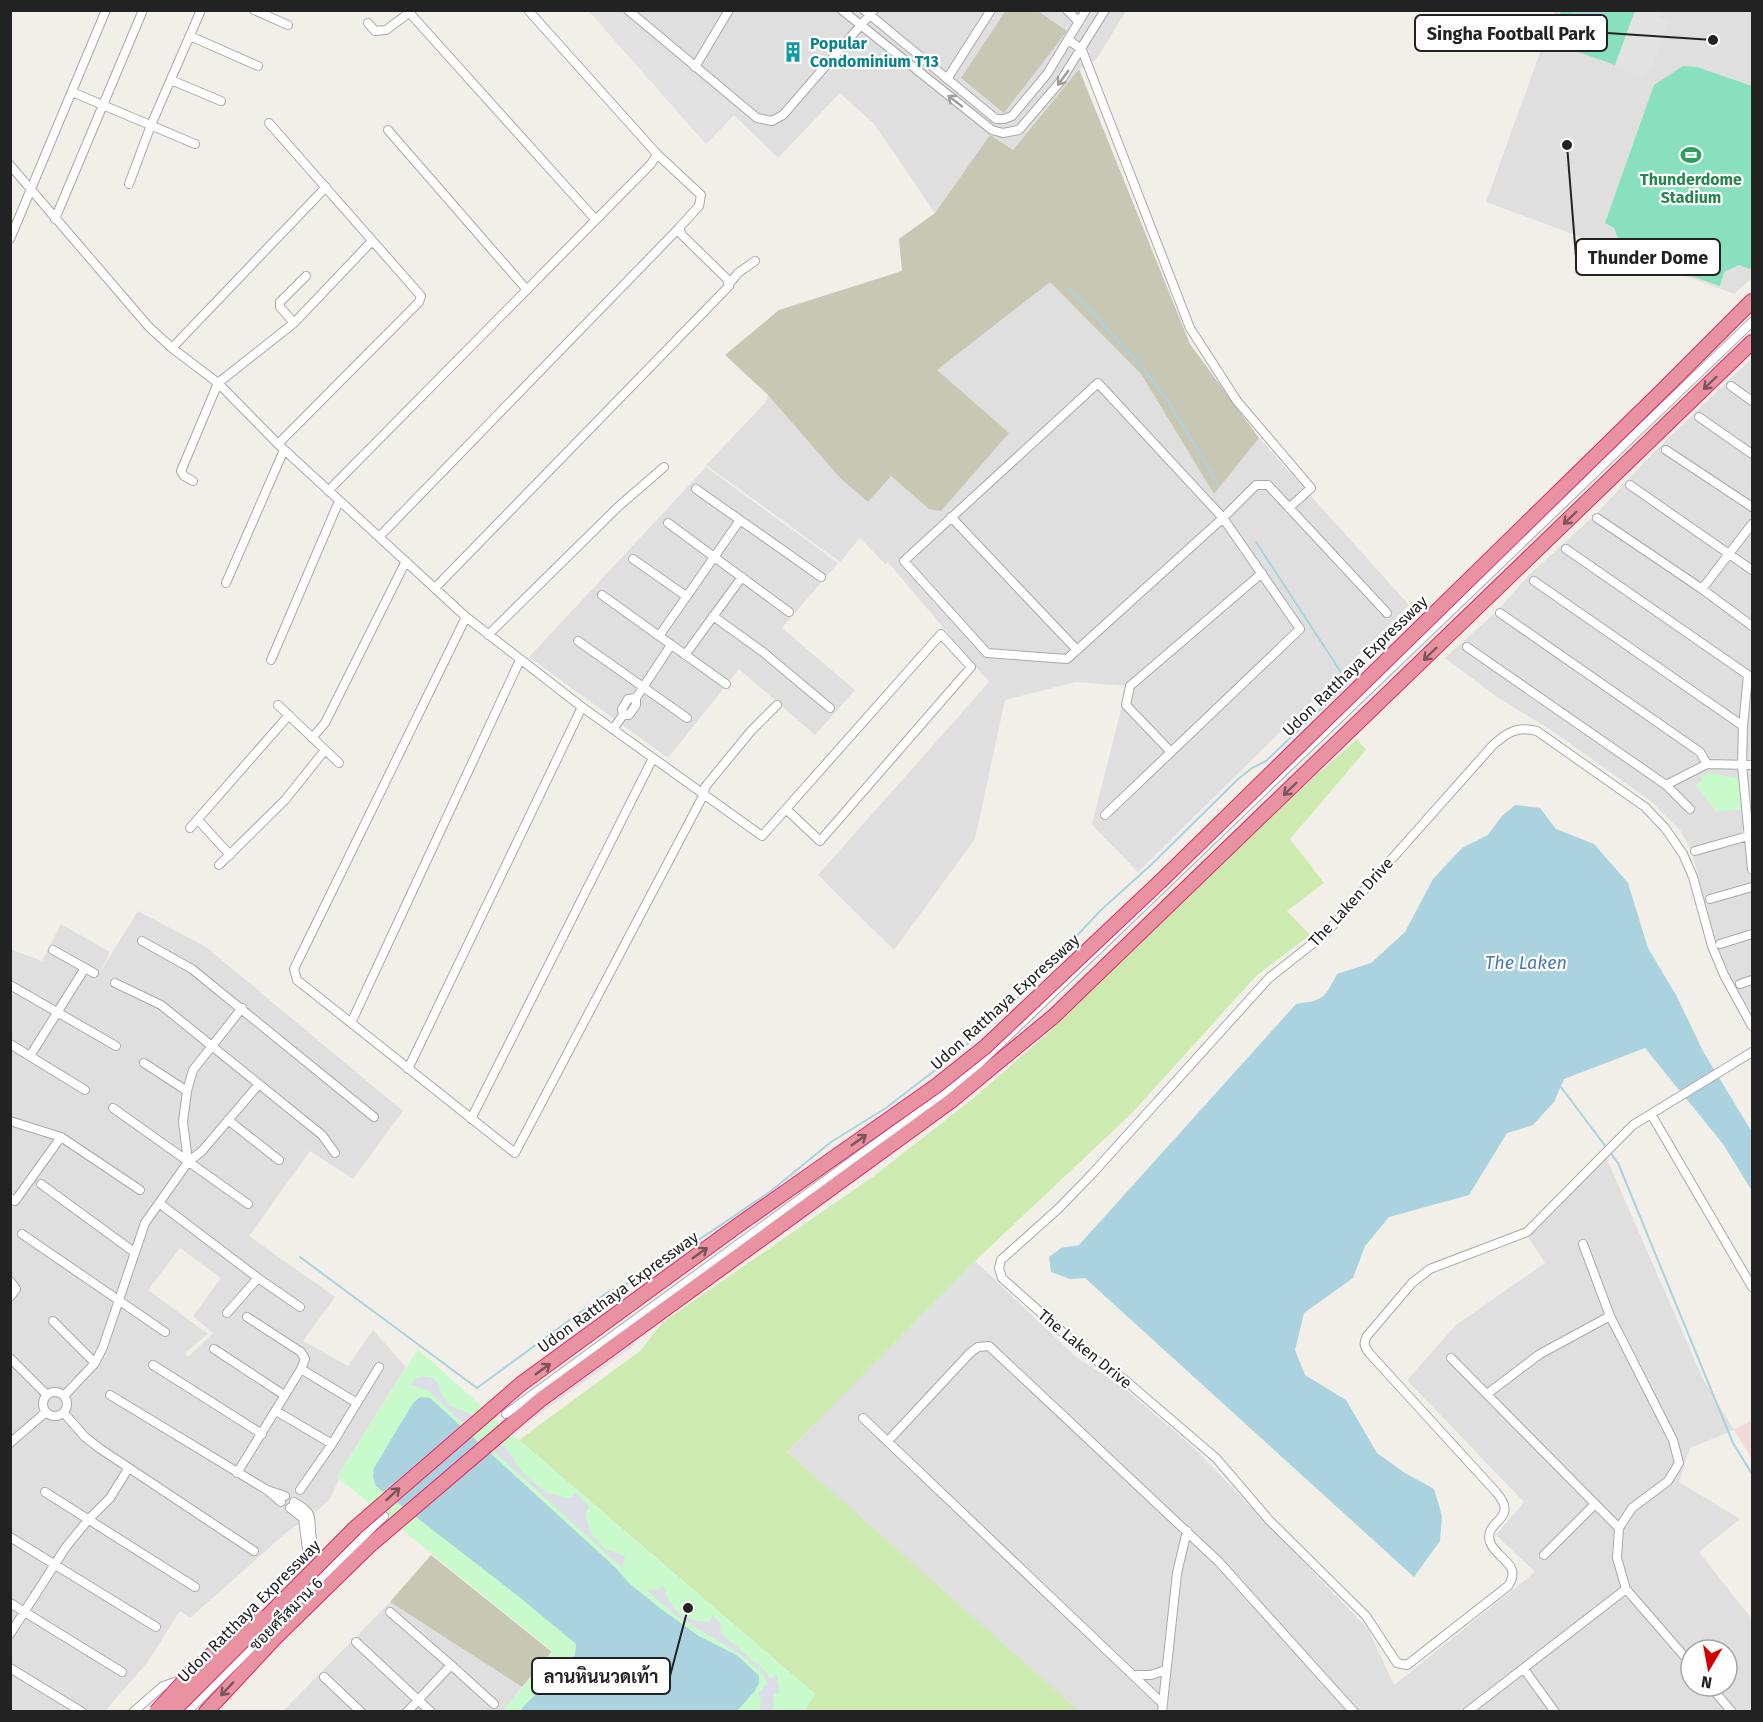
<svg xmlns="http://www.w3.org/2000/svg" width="1763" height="1722" font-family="'Fira Sans',Sarabun,sans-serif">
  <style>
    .residential { fill: #e0dfdf; fill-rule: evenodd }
    .commercial { fill: #f2dad9 }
    .construction { fill: #c7c7b4 }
    .grass { fill: #cdebb0 }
    .park { fill: #c8facc }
    .pitch { fill: #88e0be }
    .parking { fill: #e2e2e2 }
    .plaza { fill: #dddde8 }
    .water { fill: #aad3df }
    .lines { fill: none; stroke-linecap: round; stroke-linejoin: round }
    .stream { stroke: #aad3df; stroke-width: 2 }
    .street-casing { stroke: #a9a9a9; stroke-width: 10 }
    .highway-casing { stroke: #dc2a67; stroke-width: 16 }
    .street { stroke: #fff; stroke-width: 8 }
    .highway { stroke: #e892a2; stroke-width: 14 }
    .highway-bridge-casing { stroke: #dc2a67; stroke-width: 16; stroke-linecap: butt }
    .highway-bridge { stroke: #e892a2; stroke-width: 14 }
    .oneway { stroke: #9c9c9c }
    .oneway2 { stroke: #7b545c }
    .labels { text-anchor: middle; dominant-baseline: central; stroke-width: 4.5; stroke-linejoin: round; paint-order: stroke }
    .culture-label { font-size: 16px; font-weight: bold; fill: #0d838f; stroke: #fff; text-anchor: start }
    .leisure-label { font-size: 16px; font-weight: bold; fill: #27864d; stroke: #fff }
    .street-label { font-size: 16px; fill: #222; stroke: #fff }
    .water-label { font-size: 18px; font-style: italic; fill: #4a7aab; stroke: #fff }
    .leader { fill: none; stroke: #222; stroke-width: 2 }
    .callout-dot { fill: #222; stroke: #fff; stroke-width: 2 }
    .callout { fill: #fff; stroke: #222; stroke-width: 2 }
    .callout-label { font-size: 18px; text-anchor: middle; font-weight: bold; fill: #222 }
  </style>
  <rect width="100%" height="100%" fill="#f2efe9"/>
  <!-- residential -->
  <path class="residential" d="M589,11h537l-30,49 -17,9 -66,81 -23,-14 -55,77 -60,-88 -35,-32 -62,65 -44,-43 -28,29z
    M1555,11h197v267l-18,16 -248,-92z
    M1050,282l91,92 73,119 45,-55 150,167 -271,267 -46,-47 35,-139 -51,-4 -71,18 -30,139 -81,111 -76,-75 171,-193 -101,-120 -3,2 -25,-26 -20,24 -134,-97 59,-62 3,-8 72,83 28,24 23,-27 38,34 8,-139z
    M1752,358v662l-3,-6 3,-2 -13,-17 -14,-29 -9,-23 -25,-93 -11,-20 -28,-28 -101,-72 -54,-33 -52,-39 54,-49 28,-32 71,-65 56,-60z
    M706,467l132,96 -56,65 73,62 -40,45 -76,-66 -71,89 -139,-101z
    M138,911l68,36 197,164 -50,68 -43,-28 -61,85 86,61 -32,44 45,25 25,-36 33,37 -69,110 2,2 -9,20 -13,12 -30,21 -97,86 -10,-7 -33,52 -42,48h-94l-1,-762 32,12 19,-37 49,28 -10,20zM180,1248l41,30 -28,38 20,17 -25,24 -3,-4 23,-19 -60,-44z
    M1606,1157l97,222 31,51 -44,18 -11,34 61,37 -41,33 53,67v92h-673l-293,-258 189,-192 101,96 48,31 69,59 175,182 26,56 141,-113 -39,-37 28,-33 -117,-122 49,-55 89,-62 -19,-29zM1691,1650h36v36h-36z
    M390,1602l132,85 -19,24 -221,1z"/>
  <!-- commercial -->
  <path class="commercial" d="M1752,1420v39l-18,-29z"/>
  <!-- construction -->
  <path class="construction" d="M1006,10l32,1 29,20 -63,82 -43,-35z
    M1079,69l111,275 69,94 -45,56 -73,-120 -91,-92 -113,88 72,63 -68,78 -12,-2 -38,-33 -23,26 -28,-24 -72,-83 -43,-40 54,-45 123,-39 -3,-32 36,-26 55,-78 23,15z
    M431,1555l121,97 -30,35 -132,-85z"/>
  <!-- grass -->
  <path class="grass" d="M1357,739l9,11 -76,89 34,44 -37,28 23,24 -54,41 -125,138 -156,147 -188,191 292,259h-275l11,-17 -296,-254 121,-89 23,-29 211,-146 101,-79 73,-64 187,-186z"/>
  <!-- park -->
  <path class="park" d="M1707,773l34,5 3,31 -28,2 -21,-26 7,-4 -1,-6z
    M418,1349l101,91 296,254 -11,17h-301l49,-60 -215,-174z"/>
  <!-- pitch -->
  <path class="pitch" d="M1561,11h74l-20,54 -65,-23z
    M1683,66l14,1 55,19v178l-2,5 -11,-4 -15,7 -4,14 -96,-34 -10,-24 -9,-5 49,-138z"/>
  <!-- parking -->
  <path class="parking" d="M589,11h26l122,99 -31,34z
    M1635,11h23l-1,6 11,4 -15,44 -12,10 -26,-10z
    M608,1310l4,5 -106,77 -4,-5z
    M631,1340l4,5 -106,77 -3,-5z"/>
  <!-- plaza -->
  <path class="plaza" d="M422,1376l11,2 6,6 1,8 10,14 21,8 1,12 3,8 -48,-44 -17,-5 5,-6z
    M486,1444l19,2 14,22 11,12 18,13 19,5h4l4,-5 14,13 -4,9 7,20 13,14 20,7 -3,12z
    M663,1585l5,14 13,17 17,5 12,1 2,-7 9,8v10l45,39 5,7 5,-5 4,18 -6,2 -1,16 4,1h-18l2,-11 -3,-7 9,-9 -3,-9 -5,-5 -21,-17 -63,-38 -29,-25 13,-1z"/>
  <!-- water -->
  <path class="water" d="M1572,11h34l-14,36 -30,-11z
    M1515,805l25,3 16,21 38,15 34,39 20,65 28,47 28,58 48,79v59l-29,-47 -78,-96 -81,31 -10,23 -21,23 -26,8 -38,62 -80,22 -24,29 -12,32 -49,35 -9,37 10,25 41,25 31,53 28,20 29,16 8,27 -2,25 -26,36 -329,-299 -15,1 -19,-7 -2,-15 12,-9 18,-3 217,-241c28,-4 28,-5 41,-30l34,-11 34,-31 28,-53 29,-31 26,-13 14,-19z
    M420,1397l10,1 185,169 14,16 32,26 38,27 39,20 21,20v7l-5,9 -17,19h-215v-3l53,-53 1,-11 -58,-48 -142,-110 -3,-9 1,-9 39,-65z"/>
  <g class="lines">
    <!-- stream -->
    <path class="stream" d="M1069,288l68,73 29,37 52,86
      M1561,1087l57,76 115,280 19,31
      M300,1257l177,131 128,-94 46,-22 120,-81 60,-49 55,-34 61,-47 41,-35 39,-37 73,-78 52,-47 85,-84 15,-12 14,-7 82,-78 -92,-141"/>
    <!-- street casing -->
    <g class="street-casing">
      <path id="street" d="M254,10l34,15
        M407,10l188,209
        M628,10l129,108 15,3 11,-6 91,-105
        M842,10l150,120 11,3 16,-3 41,-48 45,-72
        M864,10l132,109h8l8,-3 35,-42 39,-64
        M1067,10l12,12
        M368,23l7,8 11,-1 23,-17
        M190,36l68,30
        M1069,40l13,10 108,278 47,73 74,87 -22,20
        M695,67l34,-57
        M947,79l44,-69
        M171,80l50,21
        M72,92l123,52
        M269,123l152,173 -2,6 -141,142
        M388,130l139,160
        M10,165l139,162 23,21 46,35 60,61 188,173 116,90 180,129 24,-27 155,-175 30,33 -151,174 -34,-32
        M129,184l22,-59 50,-115
        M55,219l88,-209
        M10,239l96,-229
        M729,284l9,-11 17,-12
        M294,323l-14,-16v-5l26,-26
        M172,348l154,-161
        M1731,386l21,15
        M1699,417l53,37
        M1666,450l86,57
        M193,481l-9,-5 -3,-5 37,-88 76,-60 78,-82
        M1630,485l122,85
        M696,489l125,88
        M328,491l323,-327 6,-10
        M951,517l126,133
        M1597,518l105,71 50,37
        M668,523l121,89
        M379,537l300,-309
        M1566,549l182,126 -5,51 -1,39 10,104
        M633,559l53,37
        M1534,581l209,145
        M226,583l58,-133
        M435,588l294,-302 -2,-7 -45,-44 -3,-7 20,-22 2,-11 -44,-41 -129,-144
        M1702,589l50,-65
        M602,595l124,89
        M1500,613l200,139 7,12
        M713,616l50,36 67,56
        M466,617l-172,352 3,11 218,173 189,-359 1,-7 46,-56 26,-26
        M488,635l131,-129 45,-39
        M659,636l81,-116
        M578,641l109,77
        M1467,647l199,138 24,24
        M685,655l57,-78
        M271,660l68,-159
        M278,705l61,58
        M623,715h6l7,-10v-7l35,-53
        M613,729l10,-14 -1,-6 6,-10 8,-1
        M312,738l13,-15 81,-162
        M1171,752l-45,-47 4,-19 132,-113
        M1666,785l41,-21 45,1
        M1105,815l195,-186 -77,-111 -125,-135 -194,178 83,92 80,6 156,-141 33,-33h12l119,128
        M198,820l32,35
        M190,828l99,-113
        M1695,851l53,-15
        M219,865l66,-65 40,-50
        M1710,899l42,-12
        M142,941l50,28 182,148
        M1720,944l32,-10
        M53,950l41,23
        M115,983l46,22 161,130 13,18
        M1740,984l12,-4
        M10,985l106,61
        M351,1023l169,-363
        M1752,1026l-28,-51 -12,-29 -19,-69 -10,-23 -18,-26 -20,-21 -108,-76c-20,-5 -29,1 -44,14l-167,188 -57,45 -177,196 -34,35 -57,51 -2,8 3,10 85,76 38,26 91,78 53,62 97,96 31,47 10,2 101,-79c15,-22 -12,-27 -18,-44 -7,-23 31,-21 6,-50l-126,-138c-6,-7 -7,-11 -3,-18l45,-53 18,-14 97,-37 106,-107 119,-73
        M10,1044l75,46
        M30,1056l55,-88
        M144,1063l43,28
        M408,1069l174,-362
        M113,1108l135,96
        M1651,1114l101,173
        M471,1119l182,-361
        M228,1120l51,40
        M10,1121l51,16 79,53
        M188,1162l-5,-40 4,-31 6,-21 49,-62
        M41,1184l93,68
        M10,1198l5,3 46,-64
        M159,1203l99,75 42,29
        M22,1234l143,98
        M10,1281l6,8 -6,8
        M227,1313l31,-35
        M53,1321l42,42
        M214,1349l70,46
        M10,1358l37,37
        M1451,1358l168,170
        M153,1365l109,69
        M301,1369l56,34
        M43 1404a12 12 0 1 1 24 0a12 12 0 1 1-24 0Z
        M1487,1394l53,-40 70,-38
        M110,1395l157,95 14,12
        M64,1396l31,-33 8,-16 42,-124 43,-61 14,-11 57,-67
        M276,1411l56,33
        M64,1413l21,24 14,11 155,103
        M506,1414l454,-332 792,-760
        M863,1418l298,284
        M888,1441l82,-88 8,-6 11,-1 230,216 135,150
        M10,1443l36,-31
        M237,1473l64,-104 4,-10 -4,-7 -54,-35
        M267,1490l18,6
        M300,1490l32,-46 47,-77
        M45,1492l150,95
        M294,1502c23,13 14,17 18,37 1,8 8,15 12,22
        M290,1508l13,10 4,31 12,17
        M10,1537l146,90
        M1544,1555l51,-51
        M1626,1589l65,75
        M10,1603l112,69
        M390,1612l61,53 -44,47
        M10,1634l56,-87 22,-27 22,-22 18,-29
        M356,1642l75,70
        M451,1665l43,39
        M10,1668l72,44
        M1524,1669l31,43
        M1134,1675h17l14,-5
        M324,1677l37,35
        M1710,1686l22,26
        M133,1712l30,-26 21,-7
        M187,1712l197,-196
        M1162,1712l15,-139 10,-42
        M1467,1712l159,-123 -9,-31 2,-30 13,-20 36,-27 11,-18 -6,-23 -63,-124 -27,-72"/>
    </g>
    <!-- highway casing -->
    <g class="highway-casing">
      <path id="highway" d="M1669,384l83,-83
        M206,1712l70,-75 92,-90 172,-147 411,-299 103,-85 698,-674"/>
    </g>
    <!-- street -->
    <use href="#street" class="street"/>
    <!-- highway -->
    <use href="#highway" class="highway"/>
    <!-- highway-bridge casing -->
    <g class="highway-bridge-casing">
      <path id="highway-bridge" d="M156,1712l36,-40 64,-57
        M172,1712l183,-184 166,-144 216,-158 199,-140 49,-39 179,-169 505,-494"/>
    </g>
    <!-- highway-bridge -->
    <use href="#highway-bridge" class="highway-bridge"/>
  </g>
  <!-- one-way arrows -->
  <defs><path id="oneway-shaft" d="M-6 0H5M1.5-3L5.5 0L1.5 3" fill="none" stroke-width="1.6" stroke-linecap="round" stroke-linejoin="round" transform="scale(1.5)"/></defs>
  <g class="oneway">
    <use href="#oneway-shaft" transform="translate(1063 78) rotate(126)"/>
    <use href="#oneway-shaft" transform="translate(955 101) rotate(-142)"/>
  </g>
  <g class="oneway2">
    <use href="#oneway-shaft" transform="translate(1710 383) rotate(136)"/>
    <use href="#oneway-shaft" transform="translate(1570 518) rotate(136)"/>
    <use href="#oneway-shaft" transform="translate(1430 654) rotate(136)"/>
    <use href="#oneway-shaft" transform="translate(1290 789) rotate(136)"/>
    <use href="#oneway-shaft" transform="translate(859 1140) rotate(-35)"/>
    <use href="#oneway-shaft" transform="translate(700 1253) rotate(-36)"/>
    <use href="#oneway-shaft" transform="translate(543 1369) rotate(-36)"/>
    <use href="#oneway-shaft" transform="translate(393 1494) rotate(-42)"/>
    <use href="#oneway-shaft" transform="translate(227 1689) rotate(133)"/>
  </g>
  <!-- icons -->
  <defs>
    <g id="building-bare" transform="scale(1.62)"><path d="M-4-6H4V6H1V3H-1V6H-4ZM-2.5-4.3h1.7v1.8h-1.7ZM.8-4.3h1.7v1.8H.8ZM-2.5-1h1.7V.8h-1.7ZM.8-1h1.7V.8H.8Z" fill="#0f9aa8" stroke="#fff" stroke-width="2.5" paint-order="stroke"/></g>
    <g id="stadium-bare" transform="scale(1.62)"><path d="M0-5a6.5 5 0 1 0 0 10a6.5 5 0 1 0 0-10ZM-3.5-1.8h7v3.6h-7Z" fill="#2e9e5b" stroke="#fff" stroke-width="2.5" paint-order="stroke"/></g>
  </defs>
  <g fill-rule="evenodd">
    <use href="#building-bare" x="793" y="52"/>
    <use href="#stadium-bare" x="1691" y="155"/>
  </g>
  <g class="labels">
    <!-- culture labels -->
    <g class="culture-label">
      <text x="810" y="43">Popular<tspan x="810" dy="18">Condominium T13</tspan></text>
    </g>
    <!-- leisure labels -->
    <g class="leisure-label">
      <text x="1691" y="179">Thunderdome<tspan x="1691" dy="18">Stadium</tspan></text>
    </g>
    <!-- street labels -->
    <g class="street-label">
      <text transform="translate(1355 666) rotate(-44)">Udon Ratthaya Expressway</text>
      <text transform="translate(1351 902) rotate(-47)">The Laken Drive</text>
      <text transform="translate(1005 1002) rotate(-42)">Udon Ratthaya Expressway</text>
      <text transform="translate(618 1292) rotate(-36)">Udon Ratthaya Expressway</text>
      <text transform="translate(1085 1349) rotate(39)">The Laken Drive</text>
      <text transform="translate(249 1611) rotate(-45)">Udon Ratthaya Expressway</text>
      <text transform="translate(286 1614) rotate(-45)">ซอยศรีสมาน 6</text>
    </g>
    <!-- water labels -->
    <g class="water-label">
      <text x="1526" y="963">The Laken</text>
    </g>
  </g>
  <!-- callouts -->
  <path class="leader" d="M1713 40L1607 33M1567 145L1576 257M688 1608L670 1676"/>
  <g class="callout-dot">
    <circle cx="1713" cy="40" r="6"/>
    <circle cx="1567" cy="145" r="6"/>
    <circle cx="688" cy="1608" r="6"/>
  </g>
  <g class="callout">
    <rect x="1415" y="15" width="192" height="36" rx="6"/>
    <rect x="1576" y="239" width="144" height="36" rx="6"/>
    <rect x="532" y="1658" width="138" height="36" rx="6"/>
  </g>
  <g class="callout-label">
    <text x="1511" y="40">Singha Football Park</text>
    <text x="1648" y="264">Thunder Dome</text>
    <text x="601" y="1683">ลานหินนวดเท้า</text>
  </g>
  <!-- border -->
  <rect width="1763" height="1722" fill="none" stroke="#222222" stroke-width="24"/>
  <!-- north arrow -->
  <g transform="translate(1709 1668) rotate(190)"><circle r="28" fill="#ffffff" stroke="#a7a7a7" stroke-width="1.5"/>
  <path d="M0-4.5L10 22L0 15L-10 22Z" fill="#d40000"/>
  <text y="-9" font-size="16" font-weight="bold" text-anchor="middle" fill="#222222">N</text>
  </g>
</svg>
